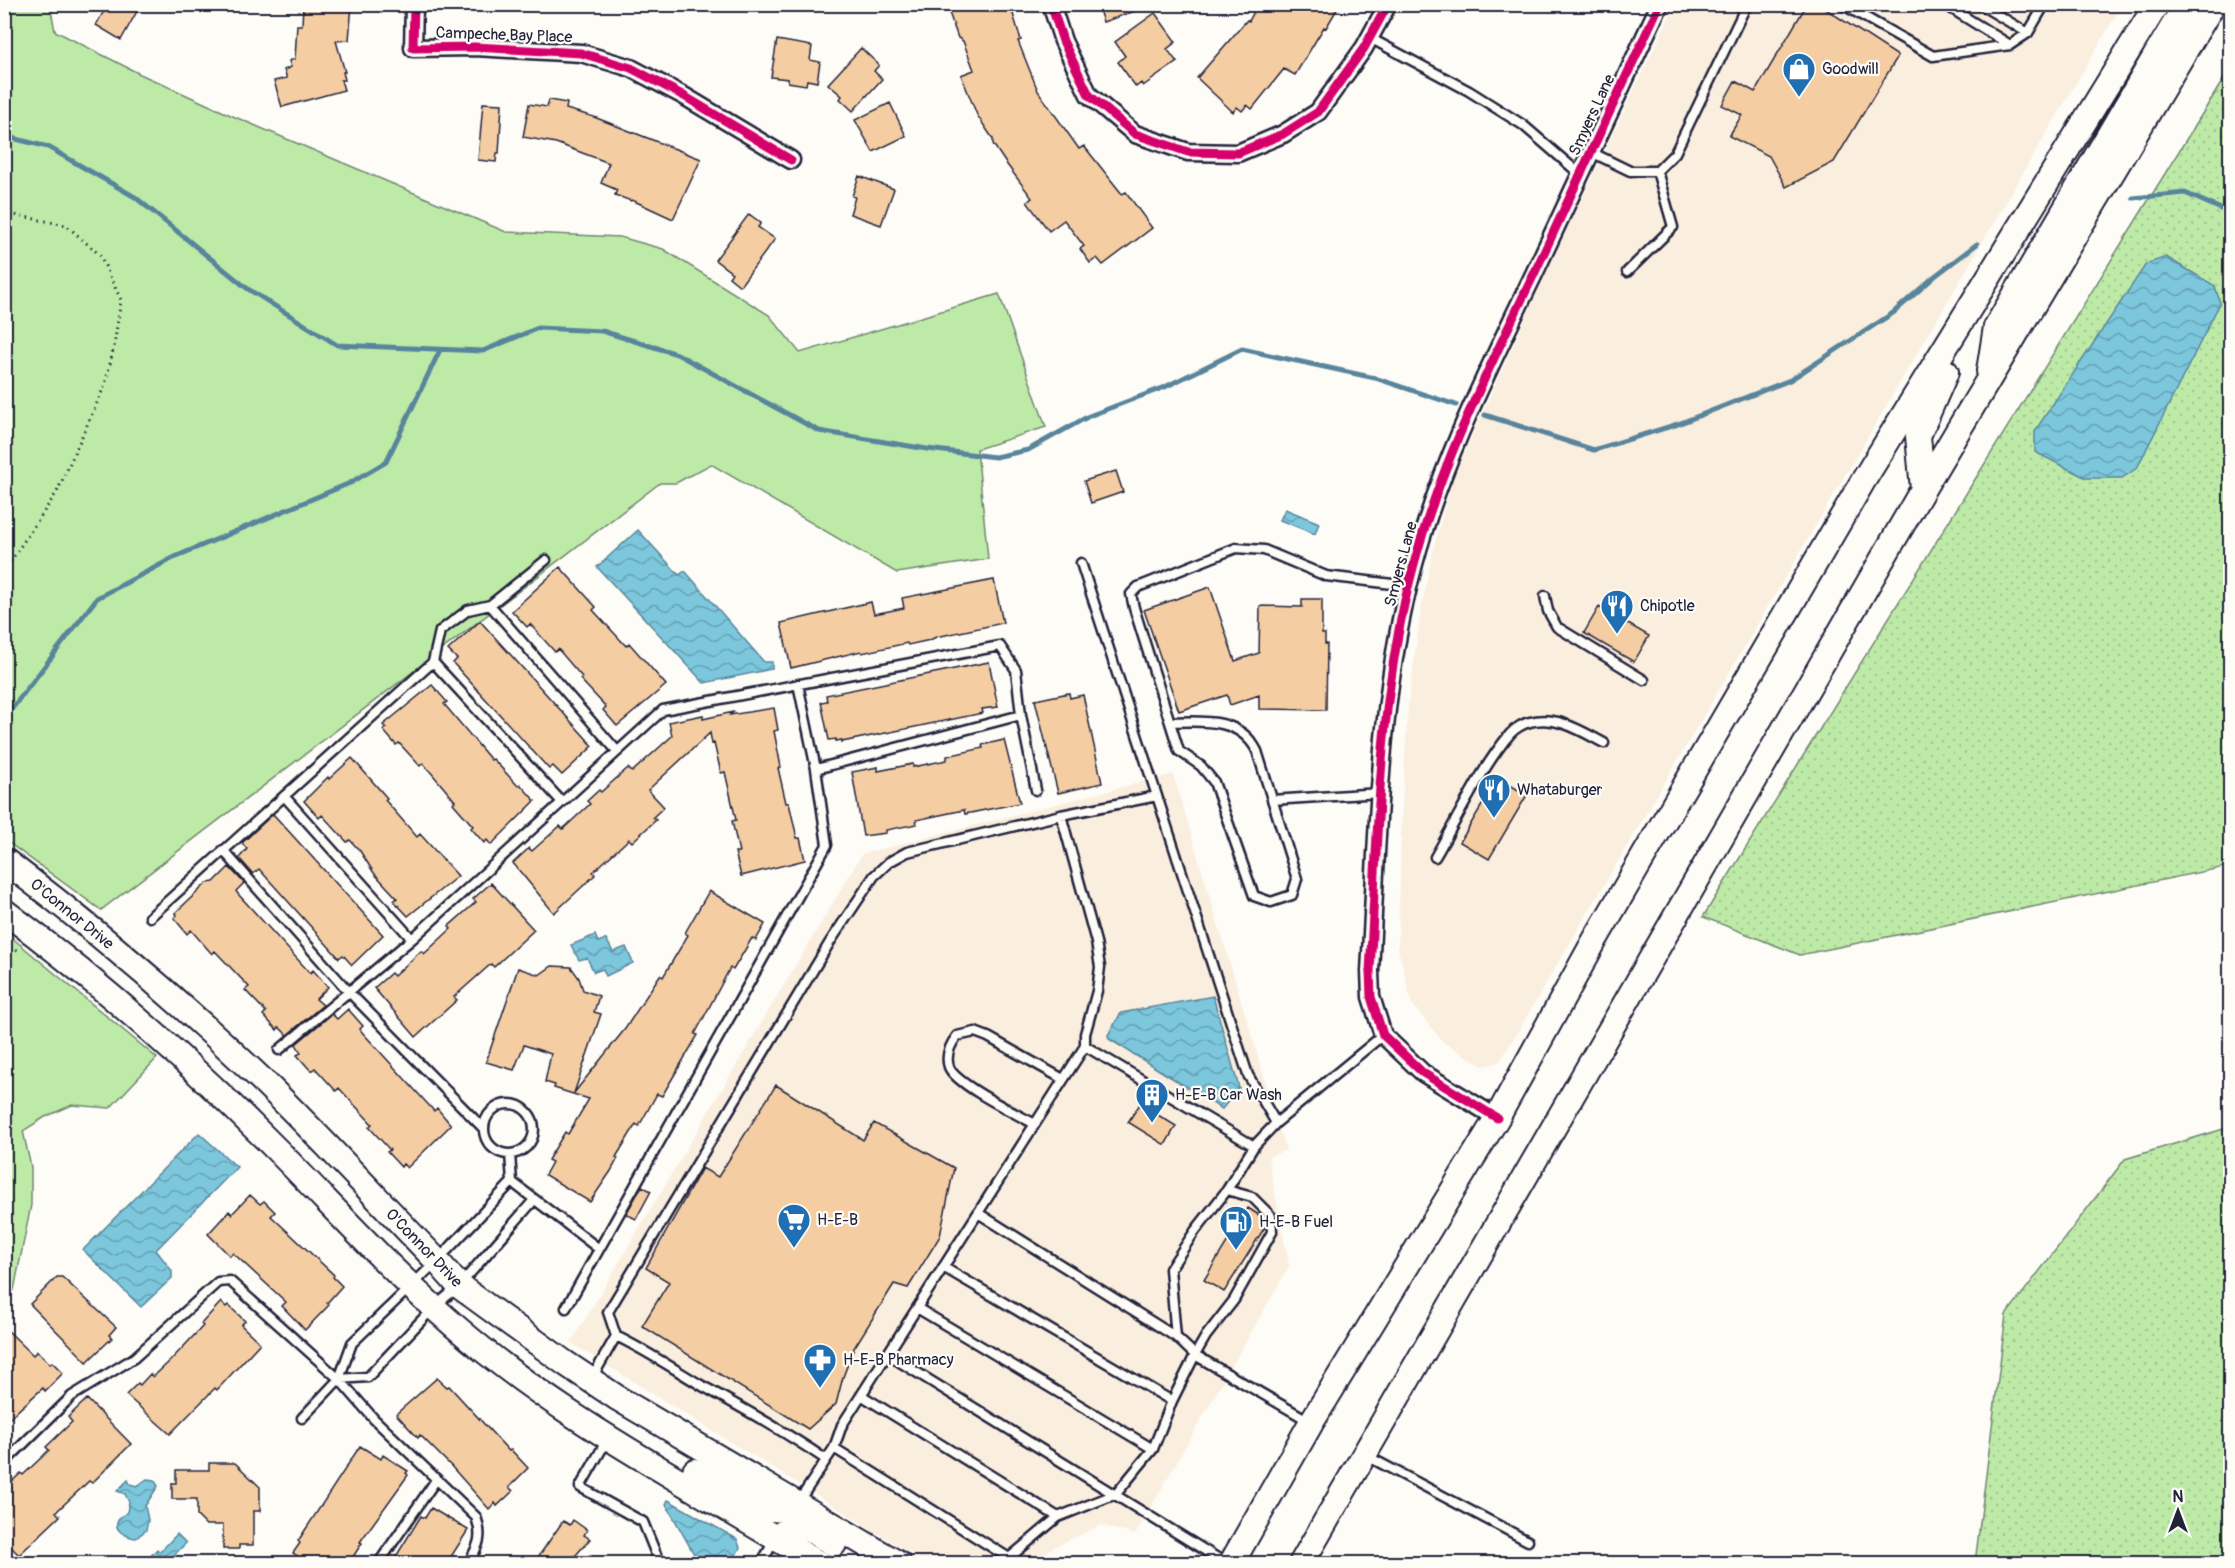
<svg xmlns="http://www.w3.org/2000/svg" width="2235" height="1568" font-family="Pangolin,sans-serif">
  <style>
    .built { fill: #faeede }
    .grass { fill: url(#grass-dots); stroke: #708671; stroke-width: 1.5 }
    .green { fill: #beeaa7; stroke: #708671; stroke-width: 1.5 }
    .water { fill: url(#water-waves); stroke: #58859c; stroke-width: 1.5 }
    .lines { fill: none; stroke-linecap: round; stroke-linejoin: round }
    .stream { stroke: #58859c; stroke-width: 5 }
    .building { fill: #f4cda3; stroke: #22223b; stroke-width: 1.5 }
    .lane-casing { stroke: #22223b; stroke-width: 13 }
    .street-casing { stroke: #22223b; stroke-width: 21 }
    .secondary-casing { stroke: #22223b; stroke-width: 28 }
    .path { stroke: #22223b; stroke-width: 3; stroke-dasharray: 1.5 4.5; stroke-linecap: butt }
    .lane { stroke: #fdfcf7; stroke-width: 8 }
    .street { stroke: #fdfcf7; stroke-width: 16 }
    .secondary { stroke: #fdfcf7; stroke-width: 24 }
    .cycleway-casing { stroke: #fdfcf7; stroke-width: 13 }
    .cycleway { stroke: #d6006c; stroke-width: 9 }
    .labels { text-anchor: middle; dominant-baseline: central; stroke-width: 4.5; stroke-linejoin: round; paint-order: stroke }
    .street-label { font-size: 16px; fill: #22223b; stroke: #fdfcf7 }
    .poi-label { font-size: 16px; fill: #22223b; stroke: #fdfcf7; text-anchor: start }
  </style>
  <defs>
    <pattern id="grass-dots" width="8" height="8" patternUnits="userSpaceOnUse" patternTransform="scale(1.5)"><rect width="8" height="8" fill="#beeaa7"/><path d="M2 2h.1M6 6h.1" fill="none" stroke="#a3c891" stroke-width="1.8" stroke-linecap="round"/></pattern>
    <pattern id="water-waves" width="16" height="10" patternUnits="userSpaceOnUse" patternTransform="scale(1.5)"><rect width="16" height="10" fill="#7cc7dc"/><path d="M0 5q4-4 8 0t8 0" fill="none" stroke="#65a1b4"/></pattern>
  </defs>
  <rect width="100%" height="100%" fill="#fdfcf7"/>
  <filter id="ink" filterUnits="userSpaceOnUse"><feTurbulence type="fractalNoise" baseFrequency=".0167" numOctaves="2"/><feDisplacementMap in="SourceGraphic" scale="12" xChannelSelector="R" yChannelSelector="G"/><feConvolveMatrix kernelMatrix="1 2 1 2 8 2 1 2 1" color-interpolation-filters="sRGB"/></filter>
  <g filter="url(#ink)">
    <!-- built -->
    <path class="built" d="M1675,5h447l-621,1055 -7,4 -11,2 -40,-24 -31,-38 -14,-56 4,-143 6,-99 13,-96 13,-64 20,-71 96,-210z
      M1173,774l113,376 -18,7 21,109 -154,269 -34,-10 -51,24 -17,14h-107l-355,-220 291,-489z"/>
    <!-- grass -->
    <path class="grass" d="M2230,69v797l-430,89 -97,-38z
      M2230,1127v436h-255l31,-248 119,-156z"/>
    <!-- green -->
    <path class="green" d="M5,5h45l5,26 85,43 95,43 271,115 114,5 43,12 106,66 31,38 199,-59 47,133 -69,22 11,110 -91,14 -186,-109 -35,19h-16l-559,427 -96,-70z
      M5,932l152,126 -47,50 -38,-3 -27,12 -22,14 8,36v38l-17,85 -9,10z"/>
    <!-- water -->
    <path class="water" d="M2166,257l49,29 5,17 -83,165 -15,10h-36l-51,-26v-21l111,-167z
      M1285,509l34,14 -4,11 -35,-14z
      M638,530l41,45 6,-4 79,91h8v7l-68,14 -107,-116z
      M595,935l3,7 8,-3 7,13 13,-5 7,16 -27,13 -3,-7 -9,3 -7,-14 -8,2 -8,-15z
      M1213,996l26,92 -17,21 -113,-70 -1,-4 13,-22z
      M199,1133l38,34 -81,83 16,21v7l-31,29 -58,-57z
      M147,1479l7,1 4,6 -13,20 3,14 -2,10 -10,8c-9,-1 -25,-8 -17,-19 2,-3 6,-4 8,-7l2,-10 -4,-8 -8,-3 11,-11 2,4 7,2z
      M668,1500l69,39 3,9 -9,15h-32l-33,-59z
      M177,1534l9,9 -17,17 3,3h-24l3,-3 -2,-2 8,-9 3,3z"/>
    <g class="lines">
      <!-- stream -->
      <path class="stream" d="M4,136l44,11 87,50 113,92 89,56 146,6 55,-23 64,3 75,23 142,77 108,18 68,8 33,-7 61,-34 76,-29 77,-38 133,29 81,27
        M2133,198l52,-5 45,20
        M1485,415l109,35 84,-26 112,-44 103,-67 42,-37 42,-32
        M4,719l93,-121 80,-42 173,-73 36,-21 54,-112"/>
    </g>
    <!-- building -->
    <path class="building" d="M110,4h31l-20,36 -25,-15 8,-14 2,1z
      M303,4h49l-3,36 -13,1 9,31h-2l2,8h-4l3,10 -62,17 -8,-26 13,-3 -3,-8 7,-3 -2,-6 6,-2 2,-34h5z
      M946,4h64l11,36 -3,1 20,50 41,58 5,-3 38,48 4,-2 26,36 -49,37 -6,-7 -7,5 -10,-14 4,-3 -20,-26 -15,11 -22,-29 5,-4 -27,-36 -12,-18v-5l-16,-24 -16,-40 13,-5 -11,-29 -5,-3z
      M1097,4h50v3l-44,15z
      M1258,4h82l-14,24 -2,-1 -29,48 -11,-6 -32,40 -5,-4 -5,6 -5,-4 -4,5 -36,-34 50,-58 2,1z
      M1807,4h11l80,52 -64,106 -48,25 -17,-31 -40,-20 13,-21 -20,-10 13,-24 20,11z
      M1155,13l21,29 -9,7 10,13 -34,24 -2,-3 -5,4 -18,-25 7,-6 -10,-14z
      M777,40l35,6 -2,14 10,2 -3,20 -10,-2 -1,5 -18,-3v-3l-17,-2z
      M861,48l18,17 -5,6 8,8 -29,32 -13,-12 2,-3 -14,-12z
      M549,100l18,3 -1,6 28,8 107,42 -28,60 -41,-19 -1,1 -16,-6 2,-5 -16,-7 8,-20 -53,-20 -33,-6 6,-33 18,3z
      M483,103l19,1 -3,49h-2l-1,9 -18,-2z
      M890,103l16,33 -33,16 -18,-32z
      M859,176l35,13 -13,36 -31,-11 5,-17 -3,-1z
      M749,214l12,9 -3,4 17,12 -35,47 -11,-9 3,-4 -17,-13z
      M1116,471l7,21 -32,11 -7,-22z
      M560,567l36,40 -3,3 33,36 3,-3 37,42 -49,41 -14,-16 3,-3 -26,-28 2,-2 -24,-28 -3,3 -25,-28 -3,3 -15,-16z
      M994,580l9,43 -67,14 -6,3 -22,5 -1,-2 -45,10 -1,-2 -70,17 -10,-45 90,-21 3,12 30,-6 -2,-10z
      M1210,587l25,74 24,-8 1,-47 42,1v-8h20v35h3v10h2l-1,66 -67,-1v-14l-29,10 -3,-10 -48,16 -35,-101z
      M1599,607l50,29 -15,26 -50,-29z
      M480,621l113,125 -31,29 -9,-9 -4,3 -96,-106 4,-4 -9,-9z
      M989,662l9,45 -16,2 1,4 -141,29v-2l-6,1v-2l-7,1 -8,-38 6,-1 -1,-6z
      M432,685l15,17 -3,2 47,56 2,-1 25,27 2,-2 15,17 -44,44 -4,-5 -3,3 -13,-15 2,-2 -20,-23 2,-2 -32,-38 -3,3 -21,-23 -3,2 -13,-15 3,-2 -3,-3z
      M1069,693l1,5 13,-3 19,88 -44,10 -23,-93z
      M774,708l4,22 -4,1 7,36 -3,1 8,35h3l8,35h3l5,22 -64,16 -6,-24h4l-7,-31 4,-1 -11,-48 -4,1 -7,-30 -2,1 -2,-11 -62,57 16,17 -11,10 3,3 -24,22 -3,-3 -36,33 2,3 -41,38 -41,-50 16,-15 3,3 28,-25 3,3 27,-25 -3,-3 12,-11 2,2 27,-24 4,4 40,-36 -3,-14 34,-7v4l30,-7 -3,3z
      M1004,740l16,63 -55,11 -1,-4 -48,10 1,4 -31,6v3l-23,3 -11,-64 26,-5v4l35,-7v3l34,-7v-4l36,-8 -1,-3z
      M352,758l35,40 -2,2 32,37 3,-3 38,42 -50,40 -14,-15 3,-3 -23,-25 -14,-22 -10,-11 -3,2 -25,-27 -3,3 -15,-17 24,-24 1,2z
      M1498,778l29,17 -38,64 -29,-17z
      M273,814l110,121 -31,30 -9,-10 -4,3 -80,-89 -6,5 -14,-16 8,-9 -5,-6z
      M229,867l15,16 -8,8 2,3 72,79 3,-3 15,17 -12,12 7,6 -36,30 -8,-8 -2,3 -14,-15 3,-3 -21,-22 4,-3 -34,-36 -3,3 -21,-24 -4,4 -13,-16 3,-3 -2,-2 32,-30 7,-1z
      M491,883l43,47 -40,37 -3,-3 -37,33 3,3 -41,37 -42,-49 17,-15 3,3 27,-25 3,3 27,-25 -2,-3 27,-24 -3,-3z
      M709,891l56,33 -9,16 -4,-2 -19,32 -3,-2 -35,66 3,1 -36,61 -5,-2 -18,32 -3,-2 -20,33 2,1 -7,13 -21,31 -45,-27 7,-13 -4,-2 17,-28 3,2 21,-35 -35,-11 1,-3 -10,-3 6,-28 -27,-9 -10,25 -28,-8 32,-94 21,7 13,-9 19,1 8,11 4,12 16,6 -5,16 7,2 -27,79 51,-64 35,-54 3,2 25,-42 -3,-2z
      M348,1009l15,17 -3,3 2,3 72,79 3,-3 14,17 -44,43 -4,-4 -2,3 -14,-15 3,-2 -21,-23 3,-3 -33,-36 -3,3 -21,-23 -4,3 -14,-16 4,-2 -5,-9 36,-30 5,5z
      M776,1085l87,55 11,-17 80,45 -14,68 -32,52 -14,-4 -40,64 -11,29 -7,27 -28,25 -166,-103 27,-44 -23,-14 56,-100 16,9z
      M1140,1104l36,22 -11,19 -37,-23z
      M642,1186l9,5 -15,28 -10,-5z
      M250,1195l10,9 4,-3 11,11 -4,4 63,59 -1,2 9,9 -15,17 2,2 -24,25 -23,-24 4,-4 -53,-49 -3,3 -22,-22 21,-23 3,3z
      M1248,1208l17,11v8l-41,65 -20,-12z
      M57,1277h5l54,50 -7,8 3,3 -25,24 -57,-58z
      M221,1302l5,5 2,-2 17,16 -4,4 19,18 -43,47 -2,-2 -45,46 -44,-39 12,-12 2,2 10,-11 3,3 17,-16 33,-35 -2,-2z
      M4,1327l29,28 4,-4 13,13 2,-2 11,11 -18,18 -2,-3 -39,35z
      M437,1378l10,9 2,-1 60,65 2,-1 17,18 -19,19 4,4 -16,15 -2,-3 -6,6 -38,-43 -31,-31 -2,3 -22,-24z
      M87,1399l44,45 -39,39 -3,-2 -33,31 4,4 -41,39 -15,-15v-45l8,-7 -3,-4 12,-11 2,2 20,-19 6,-6 -3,-3 26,-25 -4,-5z
      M360,1446l21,13 2,-4 25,16 -2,2 2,2 -48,67 2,1 -13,20h-41l-15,-10 7,-10 -2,-2z
      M209,1463h26l25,24v24h-7v34h-14v4h-16v-24h-17l-9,-9v-17h-25v-16h4v-13h33z
      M431,1508l37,22 -21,33h-55l29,-47 4,2z
      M573,1520l14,10 -3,5 6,4 -21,24h-35l29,-42 7,4z"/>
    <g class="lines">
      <!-- lane casing -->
      <g class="lane-casing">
        <path id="lane" d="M1842,4l91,52 77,-11 18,-12 17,-29
          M1944,4l66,41
          M1979,4l49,29
          M1370,38l99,53 54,34 58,50
          M1591,152l39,19h27l18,-18 72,-149
          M1627,272l46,-45 -16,-56
          M1081,563l167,512 28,48
          M1545,596l3,15 9,16 87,53
          M490,605l127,146
          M433,662l128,139
          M1170,722c32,-1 70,-5 87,29l40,128 -5,16 -21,7 -17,-6 -40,-114 -13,-16 -22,-15 -45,-143 -3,-14 7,-7 98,-39 28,2 62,26 83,10
          M816,769l205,-54
          M284,796l128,143
          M1272,800l108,-7
          M1061,815l35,127 4,25 -3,24 -12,43v12
          M223,850l126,142 134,136
          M1435,857c23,-39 46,-89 75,-123 4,-5 14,-11 20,-12 27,-7 51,9 74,21
          M150,917l283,-255 7,-31 28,-21 22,-5 56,-45
          M279,1050l133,-111 251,-229 337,-64 16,24 5,45 15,75
          M484 1129a25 25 0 1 1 50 0a25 25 0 1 1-50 0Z
          M1035,1124c-19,-10 -80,-40 -86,-57 -4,-12 1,-22 8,-31l18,-4 13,5 75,42
          M510,1154l2,28 87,67
          M1227,1190l25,7 19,19 1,16 -38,68 -28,36 -11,19 116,67
          M978,1213l198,124
          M943,1267l229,134
          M566,1308l261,-463 -11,-76 -18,-85
          M917,1308l236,141
          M616,1336c29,14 55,31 83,48 43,24 85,47 126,75
          M887,1354l340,210
          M592,1378l24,-42 -8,-24 222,-370 44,-66 15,-14 18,-10 154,-37 96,-19
          M339,1379l29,-2 66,-70 25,-21 75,-86
          M861,1395l197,122
          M302,1418l37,-39 13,-36 85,-82 75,-79
          M608,1438l-28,49 63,35 17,42
          M834,1448l175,110
          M1367,1456l161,85
          M4,1463l68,-67 62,-38 84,-76 12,-1 109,98 35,40 102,98c7,20 3,28 -8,47
          M797,1504l37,-56 8,-23 243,-379 169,100
          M378,1564l58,-84
          M761,1564l14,-25
          M1002,1564l56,-47 58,-23 37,-45 19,-48 23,-46 -19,-18 -6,-68 25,-38 32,-41 27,-44 22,-23 107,-88"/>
      </g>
      <!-- street casing -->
      <g class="street-casing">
        <path id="street" d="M414,4l-1,44 62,-1 106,6 50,15 53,28 107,64
          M1051,4l12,37 26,54 46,39 53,18 50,1 45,-19 35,-22 46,-64 24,-44
          M1497,1118l-74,-45 -40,-38 -12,-38 -1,-26c8,-136 8,-275 44,-407 27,-101 75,-196 120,-290 42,-89 84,-179 126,-270"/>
      </g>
      <!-- secondary casing -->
      <g class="secondary-casing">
        <path id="secondary" d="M1989,371l7,-44 190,-323
          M1923,489l-5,-53 28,-64
          M4,860c90,68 175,141 256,218 61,59 118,122 177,183l22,25 106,77 54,36 280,165
          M4,911c99,74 191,156 277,243 62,63 121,129 189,185 62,52 131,95 200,136 50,30 100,60 150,89
          M695,1471l64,37 26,2 12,-6
          M775,1538c27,-19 33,-9 59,6
          M1231,1564l80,-141 186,-305 99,-180 267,-457 294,-477
          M1301,1564l622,-1075 290,-485"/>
      </g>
      <!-- path -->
      <path class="path" d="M4,213l62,12 34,30 21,45 -7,46 -9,39 -48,107 -53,79
        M4,952l16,-3"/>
      <!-- lane -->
      <use href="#lane" class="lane"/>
      <!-- street -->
      <use href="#street" class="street"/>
      <!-- secondary -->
      <use href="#secondary" class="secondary"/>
      <!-- cycleway casing -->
      <g class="cycleway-casing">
        <path id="cycleway" d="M414,4l-1,44 62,-1 106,6 50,15 53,28 107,64
          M1051,4l12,37 26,54 46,39 53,18 50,1 45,-19 35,-22 46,-64 24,-44
          M1497,1118l-74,-45 -40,-38 -12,-38 -1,-26c8,-136 8,-275 44,-407 27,-101 75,-196 120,-290 42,-89 84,-179 126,-270"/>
      </g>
      <!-- cycleway -->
      <use href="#cycleway" class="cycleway"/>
    </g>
  </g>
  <!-- icons -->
  <defs>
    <g id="shop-pin" transform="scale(1.725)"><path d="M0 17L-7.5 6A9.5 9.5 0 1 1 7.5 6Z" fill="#1f6fb2" stroke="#fdfcf7"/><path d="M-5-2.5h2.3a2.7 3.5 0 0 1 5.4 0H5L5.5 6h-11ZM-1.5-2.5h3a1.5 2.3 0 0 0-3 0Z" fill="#fff"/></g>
    <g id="restaurant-pin" transform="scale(1.725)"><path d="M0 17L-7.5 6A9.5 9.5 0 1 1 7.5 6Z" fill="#1f6fb2" stroke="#fdfcf7"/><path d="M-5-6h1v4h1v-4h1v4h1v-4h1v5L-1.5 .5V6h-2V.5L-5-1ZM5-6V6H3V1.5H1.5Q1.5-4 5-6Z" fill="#fff"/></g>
    <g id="building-pin" transform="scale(1.725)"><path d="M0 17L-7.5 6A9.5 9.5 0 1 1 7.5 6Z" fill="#1f6fb2" stroke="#fdfcf7"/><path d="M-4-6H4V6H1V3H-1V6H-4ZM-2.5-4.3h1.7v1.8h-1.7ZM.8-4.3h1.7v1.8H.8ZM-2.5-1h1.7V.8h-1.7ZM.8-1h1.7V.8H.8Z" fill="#fff"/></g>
    <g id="supermarket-pin" transform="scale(1.725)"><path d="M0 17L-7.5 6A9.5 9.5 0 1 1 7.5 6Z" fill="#1f6fb2" stroke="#fdfcf7"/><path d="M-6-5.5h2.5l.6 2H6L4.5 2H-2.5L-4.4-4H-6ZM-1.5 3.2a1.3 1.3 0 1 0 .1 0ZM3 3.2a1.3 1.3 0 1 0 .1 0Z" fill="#fff"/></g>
    <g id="fuel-pin" transform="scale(1.725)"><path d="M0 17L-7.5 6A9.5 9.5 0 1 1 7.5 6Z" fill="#1f6fb2" stroke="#fdfcf7"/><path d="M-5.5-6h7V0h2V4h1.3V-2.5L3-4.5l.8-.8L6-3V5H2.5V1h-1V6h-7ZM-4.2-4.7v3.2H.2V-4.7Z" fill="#fff"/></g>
    <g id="pharmacy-pin" transform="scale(1.725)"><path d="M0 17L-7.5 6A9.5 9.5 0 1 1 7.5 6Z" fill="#1f6fb2" stroke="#fdfcf7"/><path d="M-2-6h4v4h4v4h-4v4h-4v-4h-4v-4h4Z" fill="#fff"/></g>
  </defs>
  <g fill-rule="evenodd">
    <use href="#shop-pin" x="1799" y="69"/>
    <use href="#restaurant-pin" x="1617" y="606"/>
    <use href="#restaurant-pin" x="1494" y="790"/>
    <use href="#building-pin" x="1152" y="1095"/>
    <use href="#supermarket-pin" x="794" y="1220"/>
    <use href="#fuel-pin" x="1236" y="1222"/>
    <use href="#pharmacy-pin" x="820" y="1360"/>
  </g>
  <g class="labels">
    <!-- street labels -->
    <g class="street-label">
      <text transform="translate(504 35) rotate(2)">Campeche Bay Place</text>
      <text transform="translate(1592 115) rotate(-65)">Smyers Lane</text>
      <text transform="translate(1401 564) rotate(-75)">Smyers Lane</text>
      <text transform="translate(72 914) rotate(39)">O'Connor Drive</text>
      <text transform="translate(424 1248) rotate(46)">O'Connor Drive</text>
    </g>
    <!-- poi labels -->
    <g class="poi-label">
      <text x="1822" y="69">Goodwill</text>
      <text x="1640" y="606">Chipotle</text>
      <text x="1517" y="790">Whataburger</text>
      <text x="1175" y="1095">H-E-B Car Wash</text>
      <text x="817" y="1220">H-E-B</text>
      <text x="1259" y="1222">H-E-B Fuel</text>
      <text x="843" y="1360">H-E-B Pharmacy</text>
    </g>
  </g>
  <!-- margin -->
  <rect width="2235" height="1568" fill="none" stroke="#fdfcf7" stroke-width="24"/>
  <rect x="12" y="12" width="2211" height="1544" fill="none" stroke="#22223b" stroke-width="2" filter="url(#ink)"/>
  <!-- north arrow -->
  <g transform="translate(2178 1511)" stroke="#fdfcf7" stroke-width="4.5" paint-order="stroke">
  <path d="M0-4.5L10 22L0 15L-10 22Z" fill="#22223b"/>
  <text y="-9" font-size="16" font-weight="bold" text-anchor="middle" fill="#22223b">N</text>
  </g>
</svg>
